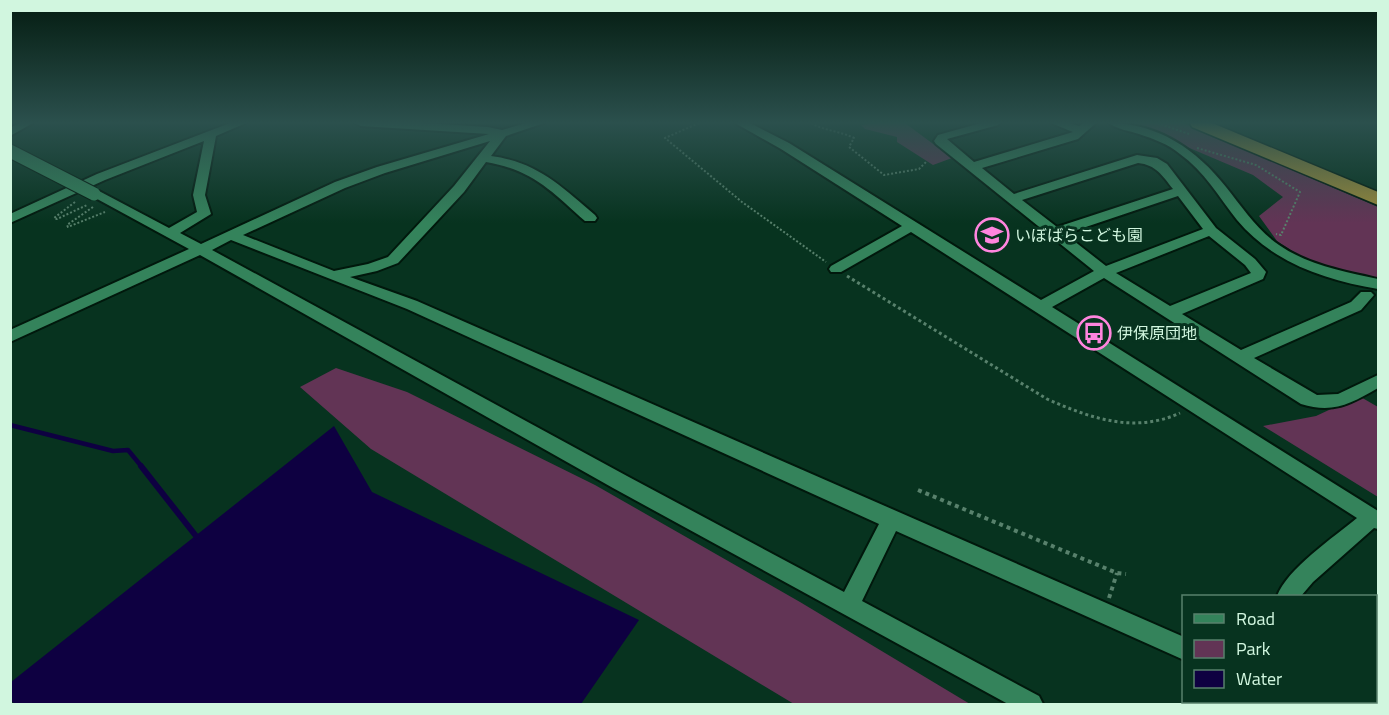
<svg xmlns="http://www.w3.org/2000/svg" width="1389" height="715" font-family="'Titillium Web','Noto Sans JP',sans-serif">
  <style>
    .green { fill: #623455 }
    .water { fill: #0e0041 }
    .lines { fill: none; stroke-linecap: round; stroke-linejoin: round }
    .stream-far1 { stroke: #0e0041; stroke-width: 4.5 }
    .stream { stroke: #0e0041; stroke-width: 6 }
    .river { fill: #0e0041; fill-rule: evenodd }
    .minor-casing { stroke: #01180c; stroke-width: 4 }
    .highway-casing { stroke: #01180c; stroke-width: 3 }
    .path-far2 { stroke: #58816c; stroke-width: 2; stroke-dasharray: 2 2; stroke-linecap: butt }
    .path-far1 { stroke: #58816c; stroke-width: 3; stroke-dasharray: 3 3; stroke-linecap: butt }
    .path { stroke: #58816c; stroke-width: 4; stroke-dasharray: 4 4; stroke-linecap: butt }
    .minor { fill: #34835b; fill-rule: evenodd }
    .highway { fill: #9b8b3c; fill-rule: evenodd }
    .minor-bridge-casing { stroke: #01180c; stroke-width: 15; stroke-linecap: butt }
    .minor-bridge { stroke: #34835b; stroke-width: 13 }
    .labels { text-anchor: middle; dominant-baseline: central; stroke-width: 6; stroke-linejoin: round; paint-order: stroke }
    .poi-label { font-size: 16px; fill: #d1f6df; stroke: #07331f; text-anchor: start }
  </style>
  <rect width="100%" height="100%" fill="#07331f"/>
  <!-- green -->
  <path class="green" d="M877,123h28l47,35 -19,7 -36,-23v-5l-32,-8 -4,-4z
    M1120,123h63l195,84v72l-69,-17 -32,-21 -18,-25 24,-19 -30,-22 -80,-34z
    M336,368l71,24 188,93 205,117 170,102h-176l-423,-255 -71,-62z
    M1359,396l19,11v90l-115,-71 53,-10z"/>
  <!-- water -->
  <path class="water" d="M334,426l38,66 267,128 -58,84h-566l-4,-3v-19z"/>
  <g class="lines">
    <!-- stream-far1 -->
    <path class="stream-far1" d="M10,425l103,26 15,-1 14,17"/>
    <!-- stream -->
    <path class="stream" d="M141,466l55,70"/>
    <!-- river -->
    <path class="river" d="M10,123h17l-2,4 -15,5z"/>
    <!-- minor casing -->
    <g class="minor-casing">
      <path id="minor" d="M19,123h14l-23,13v-8z
        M230,123h16l-30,13 -11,59 6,19 -31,19 21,11 134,-62 42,-15 112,-33 -128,-8 -6,-3h68l65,4 14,3 24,-7h18l-38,13 -15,20c46,6 70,30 104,59l2,3 -2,3h-10c-34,-30 -52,-51 -99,-59l-22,30 -66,71 -21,8 -27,6 67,24 767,336v23l-288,-129 -34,70 177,95 4,8h-35l-395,-216 -413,-233 -190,87v-12l179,-81 -101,-55 1,-3h10l70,37 28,-16 -4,-17 11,-54 -99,39 -95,43v-9l87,-40zM490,141l-36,45 -66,71 -20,7 -34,7 -91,-36 102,-47 40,-15zM231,240l176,69 472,215 -35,68 -217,-116 -415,-226z
        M735,123h15l39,20 252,157 53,-29 -158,-127 -2,-3 4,-6 43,-12h19l-2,2 -51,14 27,23 99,-30 -22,-9h18l10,3 4,-3h13l-18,16 -96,29 32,26 123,-39 20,3 10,6 49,64 39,31 11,13 -3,7 -81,35 59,36 110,-48 10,-10h10l3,3 -13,15 -107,48 63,37 21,-1 40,-19v13c-28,16 -45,26 -77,16l-197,-126 -52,29 326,204v18l-4,-1 -61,54 -12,14h-24c10,-27 57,-59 80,-78l-446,-286 -70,40h-10l-2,-3 2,-3 71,-40 -121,-77zM1138,163c18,2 24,12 35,26l-116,38 -35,-27zM1178,196l25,33 -97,37 -41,-32zM1209,236l36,29 6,8 -81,33 -54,-33z
        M1109,123c49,0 88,27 117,64 16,20 31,43 53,58 29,20 66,27 99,34v10c-53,-9 -105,-26 -141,-69 -18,-23 -33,-49 -57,-66 -12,-10 -26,-15 -41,-20 -9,-3 -23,-5 -30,-11z
        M1312,702h28l1,2h-28z"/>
    </g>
    <!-- highway casing -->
    <g class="highway-casing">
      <path id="highway" d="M1190,123h22l166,69v13l-186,-78z"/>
    </g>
    <!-- path-far2 -->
    <path class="path-far2" d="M699,123l-34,15 77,64 84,60
      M811,123c14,8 29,8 43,15l-5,9 35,28 35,-6 8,-8
      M1157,123l32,11
      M1197,148l59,17 44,27 -19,43 -5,-1
      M75,202l-21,16 3,1 30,-14
      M93,207l-26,18 1,2 37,-15"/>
    <!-- path-far1 -->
    <path class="path-far1" d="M847,276l200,123c43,19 87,35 133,14"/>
    <!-- path -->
    <path class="path" d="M918,490l199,83 9,1
      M1109,598l8,-25"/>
    <!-- minor -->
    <use href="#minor" class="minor"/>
    <!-- highway -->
    <use href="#highway" class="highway"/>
    <!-- minor-bridge casing -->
    <g class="minor-bridge-casing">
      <path id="minor-bridge" d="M10,151l84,43"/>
    </g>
    <!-- minor-bridge -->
    <use href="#minor-bridge" class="minor-bridge"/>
  </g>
  <!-- sky -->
  <linearGradient id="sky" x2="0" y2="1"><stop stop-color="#041c11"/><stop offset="0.55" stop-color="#2b504d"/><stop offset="1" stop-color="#2b504d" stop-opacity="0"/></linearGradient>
  <rect width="1389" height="223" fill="url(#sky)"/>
  <!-- icons -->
  <defs>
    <g id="school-ring" transform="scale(1.725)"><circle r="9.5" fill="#07331f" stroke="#ff85de" stroke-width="1.5"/><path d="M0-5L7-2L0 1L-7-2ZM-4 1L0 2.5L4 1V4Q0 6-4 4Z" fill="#ff85de"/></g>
    <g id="bus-ring" transform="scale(1.725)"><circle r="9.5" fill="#07331f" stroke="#ff85de" stroke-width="1.5"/><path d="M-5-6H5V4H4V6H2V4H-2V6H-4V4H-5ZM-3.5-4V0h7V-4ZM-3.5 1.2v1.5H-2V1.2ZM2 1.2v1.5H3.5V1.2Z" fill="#ff85de"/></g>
  </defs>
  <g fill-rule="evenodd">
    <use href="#school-ring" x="992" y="235"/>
    <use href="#bus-ring" x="1094" y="333"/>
  </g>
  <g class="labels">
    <!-- poi labels -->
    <g class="poi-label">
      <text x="1015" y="235">いぼばらこども園</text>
      <text x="1117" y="333">伊保原団地</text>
    </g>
  </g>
  <!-- border -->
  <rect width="1389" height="715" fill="none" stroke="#d1f6df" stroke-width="24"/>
  <!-- legend -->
  <rect x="1182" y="595" width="195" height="108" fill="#07331f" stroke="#58816c" stroke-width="1.5"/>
  <rect x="1194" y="614" width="30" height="9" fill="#34835b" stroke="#58816c" stroke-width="1.5"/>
  <text x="1236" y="625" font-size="18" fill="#d1f6df">Road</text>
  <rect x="1194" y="640" width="30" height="18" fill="#623455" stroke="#58816c" stroke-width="1.5"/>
  <text x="1236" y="655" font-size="18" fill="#d1f6df">Park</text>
  <rect x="1194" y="670" width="30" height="18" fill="#0e0041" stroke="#58816c" stroke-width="1.5"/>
  <text x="1236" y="685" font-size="18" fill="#d1f6df">Water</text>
</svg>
